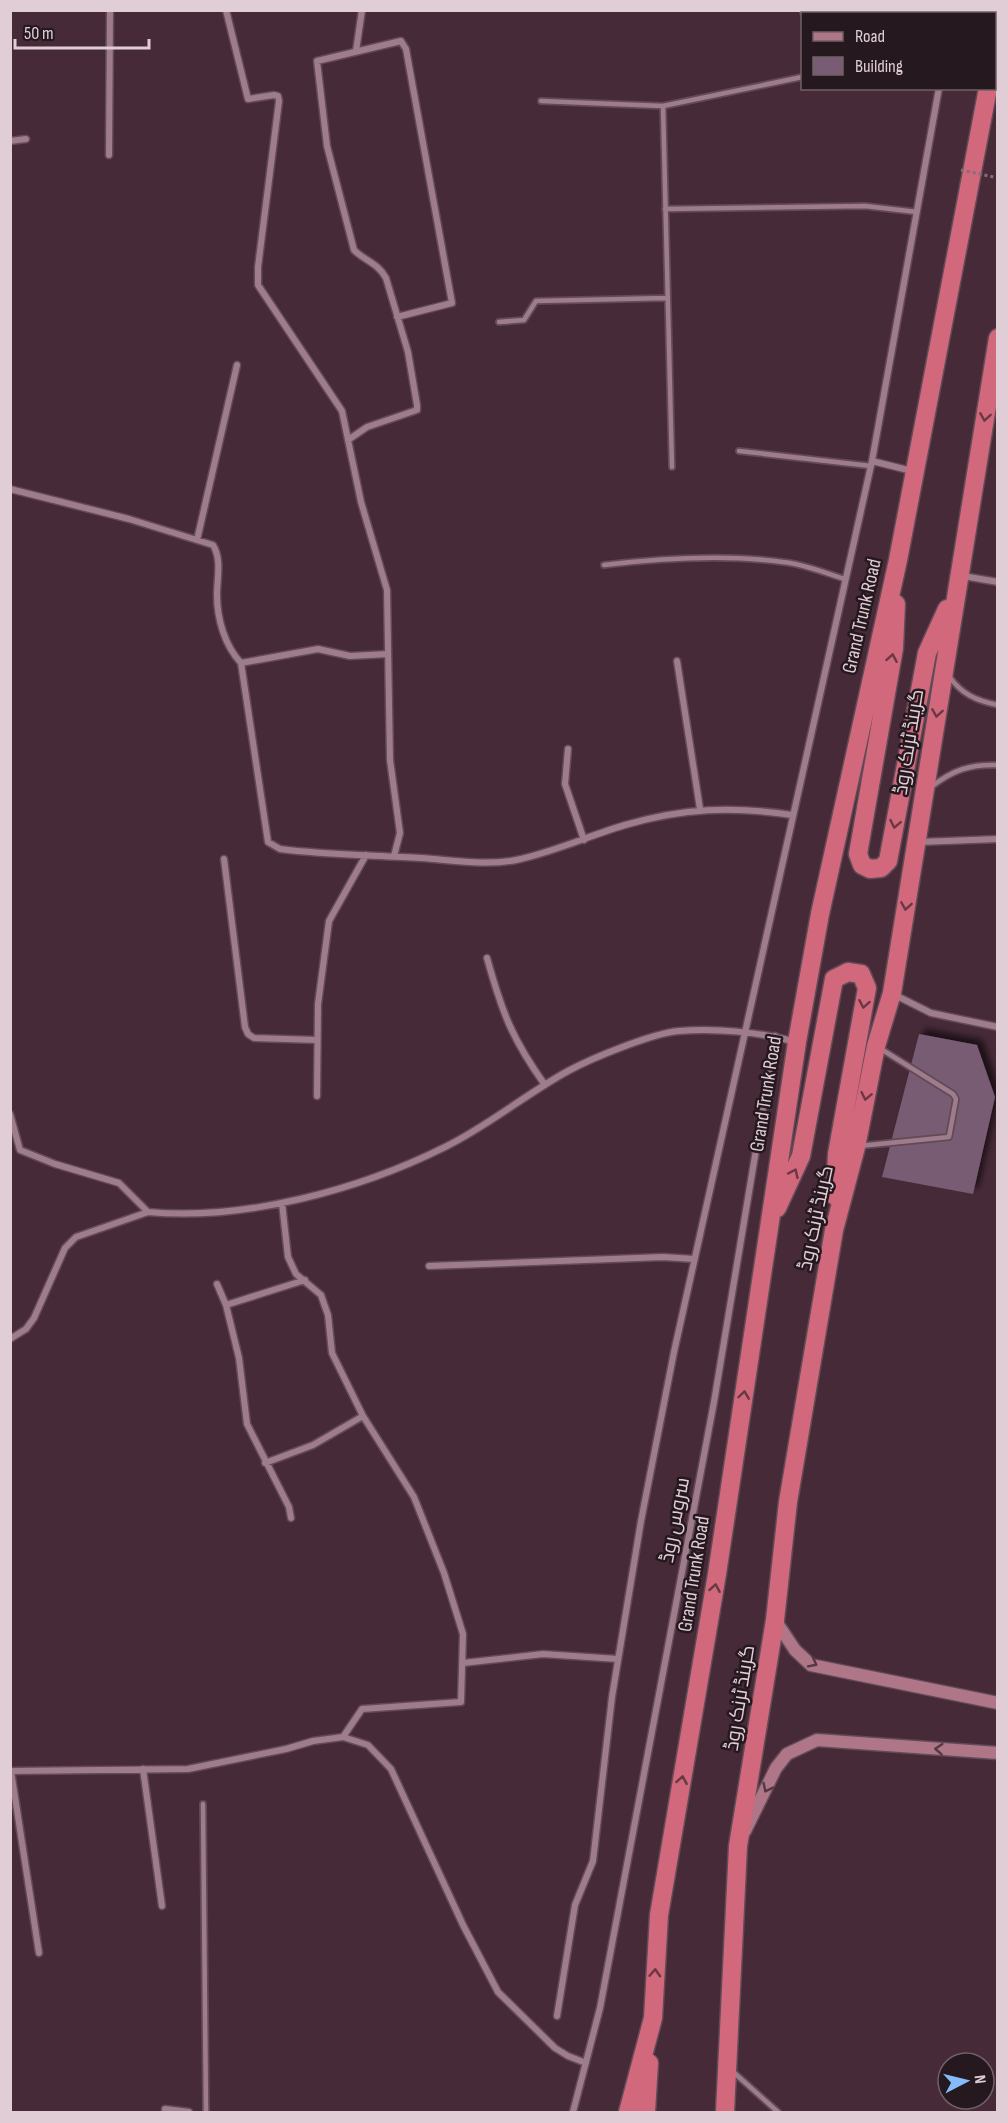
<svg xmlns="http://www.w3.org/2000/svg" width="1008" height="2123" font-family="'Sofia Sans Condensed',Cairo,sans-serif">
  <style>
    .building { fill: #775c73; filter: url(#shadow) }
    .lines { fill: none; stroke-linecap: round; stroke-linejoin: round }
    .lane-casing { stroke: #624a56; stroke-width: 8 }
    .street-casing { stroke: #624a56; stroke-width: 9 }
    .secondary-casing { stroke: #624a56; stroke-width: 15 }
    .highway-casing { stroke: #624a56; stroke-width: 21 }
    .lane { stroke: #9f7c8b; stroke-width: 4.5 }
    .street { stroke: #9f7c8b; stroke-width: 6 }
    .secondary { stroke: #ae7686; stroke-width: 12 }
    .highway { stroke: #d1687c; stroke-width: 18 }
    .path-bridge { stroke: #866d79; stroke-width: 3; stroke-dasharray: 3 3; stroke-linecap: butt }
    .oneway { stroke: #6a3844 }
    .oneway2 { stroke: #553942 }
    .labels { text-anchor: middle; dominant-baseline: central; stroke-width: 5; stroke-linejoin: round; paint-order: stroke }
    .street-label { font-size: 20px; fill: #e0cdd5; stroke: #25181e }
  </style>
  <defs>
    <filter id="shadow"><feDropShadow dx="5.5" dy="-5.5" stdDeviation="3" flood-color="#0009"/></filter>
  </defs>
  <rect width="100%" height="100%" fill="#472a38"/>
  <!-- building -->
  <path class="building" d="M919,1034l58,11 18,52 -22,97 -91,-17z"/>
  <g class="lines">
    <!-- lane casing -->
    <g class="lane-casing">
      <path id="lane" d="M541,101l122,5 139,-29
        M663,106l9,361
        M665,209l200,-3 52,6
        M499,322l25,-2 12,-19 131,-3
        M739,451l132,15
        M604,565c59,-7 120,-11 179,-3 21,2 42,11 62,17
        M949,676c12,18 28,25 49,29
        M931,787c22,-17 39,-23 67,-22
        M859,1146l90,-9 7,-38 -3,-5 -72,-45
        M203,1804l3,308
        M731,2070l47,42"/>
    </g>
    <!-- street casing -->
    <g class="street-casing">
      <path id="street" d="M226,10l22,89 26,-4 4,1 1,5 -21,166v18l84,126 19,91 26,88 3,170 10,73 -6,23
        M803,10l1,4
        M945,14v-4
        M356,51l6,-41
        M10,141l16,-2
        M109,155l1,-145
        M348,440l19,-13 50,-17v-5l-9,-53 -22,-74c-8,-15 -21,-17 -32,-28l-27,-104 -10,-85 84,-20 5,8 46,254 -55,14
        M872,461l40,10
        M10,489l119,30 84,26c9,15 4,32 4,50 0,24 8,51 24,68l27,179 12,7c46,6 94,6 141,9 31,2 64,8 95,2 38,-8 72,-24 109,-35 58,-17 107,-19 167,-10
        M197,540l40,-175
        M963,576l35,6
        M677,661l23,148
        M241,663l77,-14 32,7 38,-2
        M568,749l-3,35 19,56
        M919,842l79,-3
        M224,859l21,168 3,7 6,4 63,2
        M487,958c15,54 25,81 58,127
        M895,995l36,18 67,14
        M317,1096l1,-92 11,-83 37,-66
        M10,1114l10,36 35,14 64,19 29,29c96,9 211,-22 297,-65 43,-21 81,-53 123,-76 24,-13 85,-38 111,-40 36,-3 82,1 117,11
        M282,1203l6,54 8,17 25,21 7,20 4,38 31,63 51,81 30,76 19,61 -2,68 -99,7 -19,28
        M429,1266l234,-9 31,2
        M217,1284l9,21 13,53 8,66 42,83 2,11
        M226,1305l79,-25
        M10,1339l16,-10 8,-11 31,-70 11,-11 72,-25
        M265,1463l48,-18 50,-29
        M463,1663l80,-9 75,5
        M143,1769l19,137
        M10,1771l178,-2 98,-20 27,-8 30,-4 25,8 23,24 72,156 35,67 57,56 13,8 18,7
        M11,1771l28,182
        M557,2016l18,-111 18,-44 19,-164 29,-176 33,-169 198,-891 67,-373
        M165,2112v-3l24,3
        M573,2112l27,-104 114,-606 61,-366"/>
    </g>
    <!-- secondary casing -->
    <g class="secondary-casing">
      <path id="secondary" d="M775,1620l20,30 16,15 187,38
        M745,1831l31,-63 11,-14 30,-14 181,13"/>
    </g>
    <!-- highway casing -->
    <g class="highway-casing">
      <path id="highway" d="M994,51l4,-16
        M896,604l-2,44 -36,206 4,11 8,4 11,-1 7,-7 39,-208 20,-44
        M777,1208l24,-52 33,-177 14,-7 13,2 6,14 -30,166 -2,42
        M628,2112l25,-94 6,-103 58,-341 80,-532 23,-128 78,-354 90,-472
        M646,2112l3,-49
        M725,2112l13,-266 37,-226 13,-118 46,-272 22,-83 20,-101 16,-53 106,-655"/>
    </g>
    <!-- lane -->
    <use href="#lane" class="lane"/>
    <!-- street -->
    <use href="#street" class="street"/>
    <!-- secondary -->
    <use href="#secondary" class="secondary"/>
    <!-- highway -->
    <use href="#highway" class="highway"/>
    <!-- path-bridge -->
    <path class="path-bridge" d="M961,170l37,8"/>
  </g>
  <!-- one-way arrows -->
  <defs><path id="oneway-chevron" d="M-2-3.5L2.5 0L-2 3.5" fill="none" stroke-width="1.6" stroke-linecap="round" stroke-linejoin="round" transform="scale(1.5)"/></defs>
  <g class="oneway">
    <use href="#oneway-chevron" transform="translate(985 417) rotate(99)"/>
    <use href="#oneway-chevron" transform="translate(892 658) rotate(-80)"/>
    <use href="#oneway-chevron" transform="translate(937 713) rotate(99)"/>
    <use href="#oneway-chevron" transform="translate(895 824) rotate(101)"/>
    <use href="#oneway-chevron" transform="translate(906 906) rotate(99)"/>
    <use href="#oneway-chevron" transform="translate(864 1004) rotate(100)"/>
    <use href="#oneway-chevron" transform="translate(866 1096) rotate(102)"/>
    <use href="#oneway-chevron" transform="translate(794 1173) rotate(-65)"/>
    <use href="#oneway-chevron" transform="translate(744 1395) rotate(-82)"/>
    <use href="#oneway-chevron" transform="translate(715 1588) rotate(-80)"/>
    <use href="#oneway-chevron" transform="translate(682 1780) rotate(-80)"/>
    <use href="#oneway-chevron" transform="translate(655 1973) rotate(-87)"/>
  </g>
  <g class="oneway2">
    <use href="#oneway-chevron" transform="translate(813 1663) rotate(27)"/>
    <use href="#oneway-chevron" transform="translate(939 1749) rotate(-176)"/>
    <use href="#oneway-chevron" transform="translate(767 1788) rotate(116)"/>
  </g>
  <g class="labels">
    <!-- street labels -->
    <g class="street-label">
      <text transform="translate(862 616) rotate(-77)">Grand Trunk Road</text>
      <text transform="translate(909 742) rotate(-81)">گرینڈ ٹرنک روڈ</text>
      <text transform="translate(766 1094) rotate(-81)">Grand Trunk Road</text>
      <text transform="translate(816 1218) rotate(-78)">گرینڈ ٹرنک روڈ</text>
      <text transform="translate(675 1520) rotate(-79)">سروس روڈ</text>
      <text transform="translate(694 1574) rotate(-81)">Grand Trunk Road</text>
      <text transform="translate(740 1698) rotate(-81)">گرینڈ ٹرنک روڈ</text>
    </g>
  </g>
  <!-- border -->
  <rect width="1008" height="2123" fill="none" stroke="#e0cdd5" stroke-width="24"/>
  <!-- legend -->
  <rect x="801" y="12" width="195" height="78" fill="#25181e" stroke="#706067" stroke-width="1.5"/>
  <rect x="813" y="32" width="30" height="9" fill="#ae7686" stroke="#706067" stroke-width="1.5"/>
  <text x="855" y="42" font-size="18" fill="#e0cdd5">Road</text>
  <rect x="813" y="57" width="30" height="18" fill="#775c73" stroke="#706067" stroke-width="1.5"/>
  <text x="855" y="72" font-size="18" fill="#e0cdd5">Building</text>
  <!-- north arrow -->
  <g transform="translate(966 2081) rotate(83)"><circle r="28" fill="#25181e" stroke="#706067" stroke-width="1.5"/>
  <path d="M0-4.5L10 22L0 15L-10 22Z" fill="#86bbfb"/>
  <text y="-9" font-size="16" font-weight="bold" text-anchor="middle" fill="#e0cdd5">N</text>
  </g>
  <!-- scale -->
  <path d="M15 39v9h134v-9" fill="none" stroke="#e0cdd5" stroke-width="3"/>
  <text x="24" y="39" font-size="18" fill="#e0cdd5" stroke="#25181e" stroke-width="4.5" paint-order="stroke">50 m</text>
</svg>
